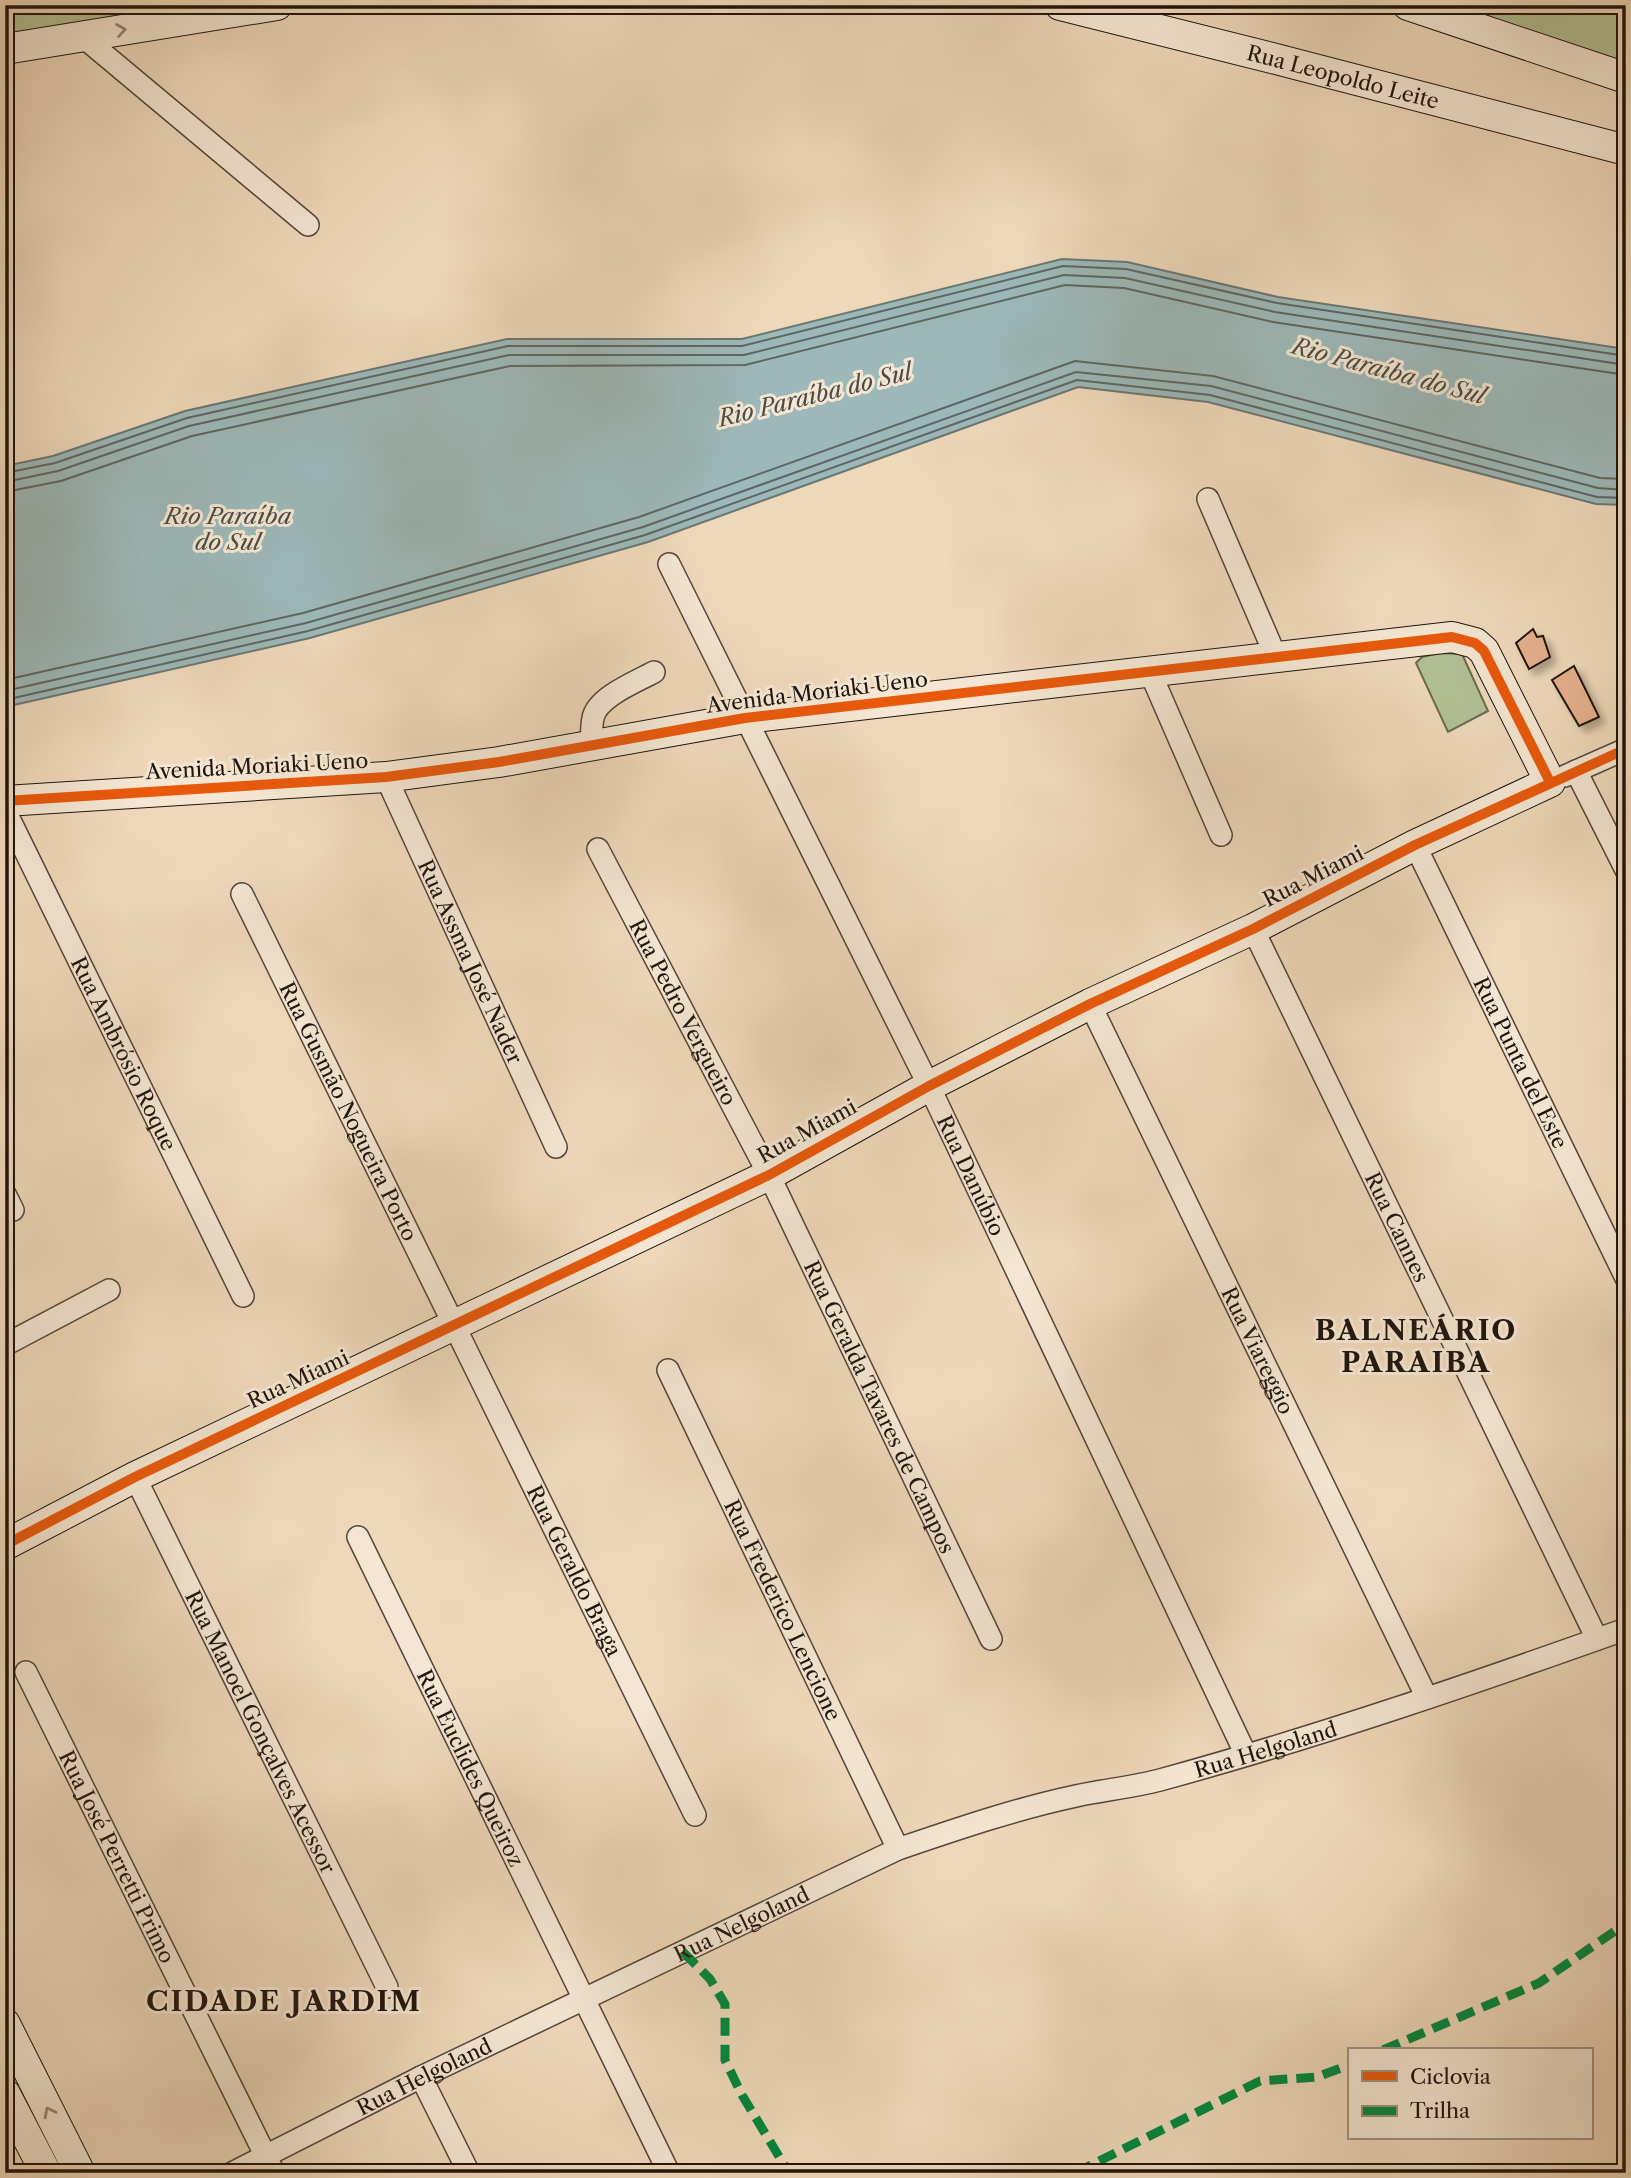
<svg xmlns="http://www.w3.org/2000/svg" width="1631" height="2178" font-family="'Libre Caslon Text',serif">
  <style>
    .green { fill: #b2c095; stroke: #696a50; stroke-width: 2 }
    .water { fill: #9cb8b8; stroke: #6a7773; stroke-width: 2 }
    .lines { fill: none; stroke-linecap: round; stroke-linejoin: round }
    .shore { stroke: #5e6662; stroke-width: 2 }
    .building { fill: #e5b08d; stroke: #20150c; stroke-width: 2; filter: url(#shadow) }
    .street-casing { stroke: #544638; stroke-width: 24 }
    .secondary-casing { stroke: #20150c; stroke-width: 32 }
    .street { stroke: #f4e6d2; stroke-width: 21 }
    .secondary { stroke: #f4e6d2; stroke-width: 30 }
    .quiet { stroke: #00873e; stroke-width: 9; stroke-dasharray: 18 9; stroke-linecap: butt }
    .cycleway-casing { stroke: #f4e6d2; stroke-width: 15 }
    .cycleway { stroke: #e8590c; stroke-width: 10 }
    .oneway { stroke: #958879 }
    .labels { text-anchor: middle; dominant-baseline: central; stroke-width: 6; stroke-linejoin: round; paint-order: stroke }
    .street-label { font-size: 21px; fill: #20150c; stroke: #f4e6d2 }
    .water-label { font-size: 23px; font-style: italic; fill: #4b4e48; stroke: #f4e6d2 }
    .district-label { font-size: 28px; font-weight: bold; letter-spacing: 2px; fill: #20150c; stroke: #f4e6d2 }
  </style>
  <defs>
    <filter id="shadow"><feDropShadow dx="6" dy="6" stdDeviation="3.5" flood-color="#0004"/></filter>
  </defs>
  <rect width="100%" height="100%" fill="#eed8ba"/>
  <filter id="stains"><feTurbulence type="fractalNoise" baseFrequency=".00286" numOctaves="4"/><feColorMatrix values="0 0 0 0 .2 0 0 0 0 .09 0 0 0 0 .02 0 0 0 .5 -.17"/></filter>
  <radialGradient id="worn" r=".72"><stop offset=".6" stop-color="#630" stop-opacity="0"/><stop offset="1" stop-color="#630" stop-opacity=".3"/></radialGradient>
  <!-- green -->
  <path class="green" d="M5,5h196l-196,30z
    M1412,5h214v60z
    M1440,653l22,1 26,57 -40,21 -32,-69 6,-6z"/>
  <!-- water -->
  <path class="water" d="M1062,259l65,3 151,35 348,52v156l-30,-1 -388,-102 -130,-15 -430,155 -338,96 -305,69v-241l48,-10 132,-45 322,-72h235z"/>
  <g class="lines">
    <!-- shore -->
    <path class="shore" d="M5,473l50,-10 132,-45 321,-72h234l321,-80 63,3 151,34 349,53
      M5,482l53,-11 131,-45 320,-71h235l320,-80 61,3 150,34 351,53
      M5,492l56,-11 131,-45 318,-70 235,-1 320,-80 59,3 149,34 353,53
      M5,680l298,-67 336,-96 436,-156 138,15 387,102 26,1
      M5,691l301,-68 337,-96 433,-155 135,14 387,102 28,2
      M5,700l303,-69 337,-96 432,-155 133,15 387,102 29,1"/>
  </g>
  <!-- building -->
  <path class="building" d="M1533,629l4,8 6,-1 7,21 -21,12 -13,-26z
    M1574,666l25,51 -20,9 -27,-46z"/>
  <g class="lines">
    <!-- street casing -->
    <g class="street-casing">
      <g id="street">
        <path d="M82,36l226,189"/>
        <path d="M1208,499l68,158"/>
        <path id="s1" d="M669,564l260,522 317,669"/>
        <path d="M1150,672l71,163"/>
        <path d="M591,746c1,-9 0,-19 2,-28 4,-21 43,-36 61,-46"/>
        <path d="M1576,771l50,99"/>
        <path d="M1565,776l61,-27"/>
        <path id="s2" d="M386,777l170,370"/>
        <path id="s3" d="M5,810l238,486"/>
        <path id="s4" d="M1415,845l211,433"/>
        <path id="s5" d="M598,849l171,326 222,464"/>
        <path id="s6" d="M242,894l453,921"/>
        <path id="s7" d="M1253,929l344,710"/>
        <path id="s8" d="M1090,1004l337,694"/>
        <path d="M5,1194l8,16"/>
        <path d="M5,1345l104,-55"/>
        <path id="s9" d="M668,1370l230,479"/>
        <path id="s10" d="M135,1477l252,510"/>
        <path id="s11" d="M358,1537l311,636"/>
        <path id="s12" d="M26,1672l248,501"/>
        <path d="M421,2077l48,96"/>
        <path id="s13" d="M232,2173l189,-96 477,-228c59,-20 117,-40 178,-53 28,-6 57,-9 84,-16 157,-43 312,-96 466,-151"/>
      </g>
    </g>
    <!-- secondary casing -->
    <g class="secondary-casing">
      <g id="secondary">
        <path id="s14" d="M1060,5l216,54 350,91"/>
        <path d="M1408,5l218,73"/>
        <path d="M5,49l272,-44"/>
        <path d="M5,801l381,-24 113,-15 246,-44 707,-81 23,6 9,8 66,131 -135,63 -162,84 -163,75 -161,82 -160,89 -634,302 -130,68"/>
        <path d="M5,2024l75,149"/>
        <path d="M5,2094l41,79"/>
      </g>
    </g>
    <!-- street -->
    <use href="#street" class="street"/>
    <!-- secondary -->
    <use href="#secondary" class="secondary"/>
    <!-- quiet -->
    <path class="quiet" d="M683,1952l27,27 15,25v56l17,35 47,78
      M1383,2050l156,-67 76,-52h11
      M1075,2173l185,-92 57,-4 32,-12"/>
    <!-- cycleway casing -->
    <g class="cycleway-casing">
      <path id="cycleway" d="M5,801l381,-24 113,-15 246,-44 707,-81 23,6 9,8 66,131
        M5,1545l130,-68 634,-302 160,-89 161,-82 163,-75 162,-84 211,-96"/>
    </g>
    <!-- cycleway -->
    <use href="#cycleway" class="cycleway"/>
  </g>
  <!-- one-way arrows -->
  <defs><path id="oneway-chevron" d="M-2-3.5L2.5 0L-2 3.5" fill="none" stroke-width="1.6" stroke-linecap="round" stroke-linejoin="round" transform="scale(1.75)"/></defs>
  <g class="oneway">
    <use href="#oneway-chevron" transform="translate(121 30) rotate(-9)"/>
    <use href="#oneway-chevron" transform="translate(49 2112) rotate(-117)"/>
  </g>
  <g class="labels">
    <!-- street labels -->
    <g class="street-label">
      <text stroke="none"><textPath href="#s14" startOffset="292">Rua Leopoldo Leite</textPath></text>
      <text transform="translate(817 692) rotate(-7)">Avenida Moriaki Ueno</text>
      <text transform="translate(257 766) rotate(-3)">Avenida Moriaki Ueno</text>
      <text transform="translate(1313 876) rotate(-27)">Rua Miami</text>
      <text stroke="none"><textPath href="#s2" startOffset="203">Rua Assma José Nader</textPath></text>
      <text stroke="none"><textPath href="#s5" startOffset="184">Rua Pedro Vergueiro</textPath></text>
      <text stroke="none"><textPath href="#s3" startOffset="271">Rua Ambrósio Roque</textPath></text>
      <text stroke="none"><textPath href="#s4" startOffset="242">Rua Punta del Este</textPath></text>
      <text stroke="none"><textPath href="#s6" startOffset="242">Rua Gusmão Nogueira Porto</textPath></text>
      <text transform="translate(807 1131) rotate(-29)">Rua Miami</text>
      <text stroke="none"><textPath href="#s1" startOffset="682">Rua Danúbio</textPath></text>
      <text stroke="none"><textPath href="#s7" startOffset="331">Rua Cannes</textPath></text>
      <text stroke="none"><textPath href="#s8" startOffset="385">Rua Viareggio</textPath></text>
      <text transform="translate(298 1379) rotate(-25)">Rua Miami</text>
      <text stroke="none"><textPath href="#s5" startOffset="625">Rua Geralda Tavares de Campos</textPath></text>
      <text stroke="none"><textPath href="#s6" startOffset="754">Rua Geraldo Braga</textPath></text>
      <text stroke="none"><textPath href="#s9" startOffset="266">Rua Frederico Lencione</textPath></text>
      <text stroke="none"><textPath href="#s10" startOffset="284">Rua Manoel Gonçalves Acessor</textPath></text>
      <text stroke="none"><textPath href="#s13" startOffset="1122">Rua Helgoland</textPath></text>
      <text stroke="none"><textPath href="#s11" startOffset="257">Rua Euclides Queiroz</textPath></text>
      <text stroke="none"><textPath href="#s12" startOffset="206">Rua José Perretti Primo</textPath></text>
      <text stroke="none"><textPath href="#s13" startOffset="567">Rua Nelgoland</textPath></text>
      <text stroke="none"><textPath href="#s13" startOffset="215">Rua Helgoland</textPath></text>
    </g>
    <!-- water labels -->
    <g class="water-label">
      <text transform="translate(1389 371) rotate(15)">Rio Paraíba do Sul</text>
      <text transform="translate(815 395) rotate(-14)">Rio Paraíba do Sul</text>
      <text x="228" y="516">Rio Paraíba<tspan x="228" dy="26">do Sul</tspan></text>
    </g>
    <!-- district labels -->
    <g class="district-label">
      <text x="1416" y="1330">BALNEÁRIO<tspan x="1416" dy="32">PARAIBA</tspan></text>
      <text x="284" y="2001">CIDADE JARDIM</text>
    </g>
  </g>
  <!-- margin -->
  <rect width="1631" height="2178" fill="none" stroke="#eed8ba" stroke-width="28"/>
  <rect x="7" y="7" width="1617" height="2164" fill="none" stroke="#20150c" stroke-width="3.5"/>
  <rect x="14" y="14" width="1603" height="2150" fill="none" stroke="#20150c" stroke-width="2"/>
  <!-- legend -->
  <rect x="1348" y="2048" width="245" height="91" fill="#f4e6d2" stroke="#9f9283" stroke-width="2"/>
  <rect x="1362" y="2071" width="35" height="10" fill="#e8590c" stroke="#9f9283" stroke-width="2"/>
  <text x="1410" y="2084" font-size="21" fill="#20150c">Ciclovia</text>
  <rect x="1362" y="2106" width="35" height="10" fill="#00873e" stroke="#9f9283" stroke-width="2"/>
  <text x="1410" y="2118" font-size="21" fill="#20150c">Trilha</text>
  <rect width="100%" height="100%" filter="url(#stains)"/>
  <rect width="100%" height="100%" fill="url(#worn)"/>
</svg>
